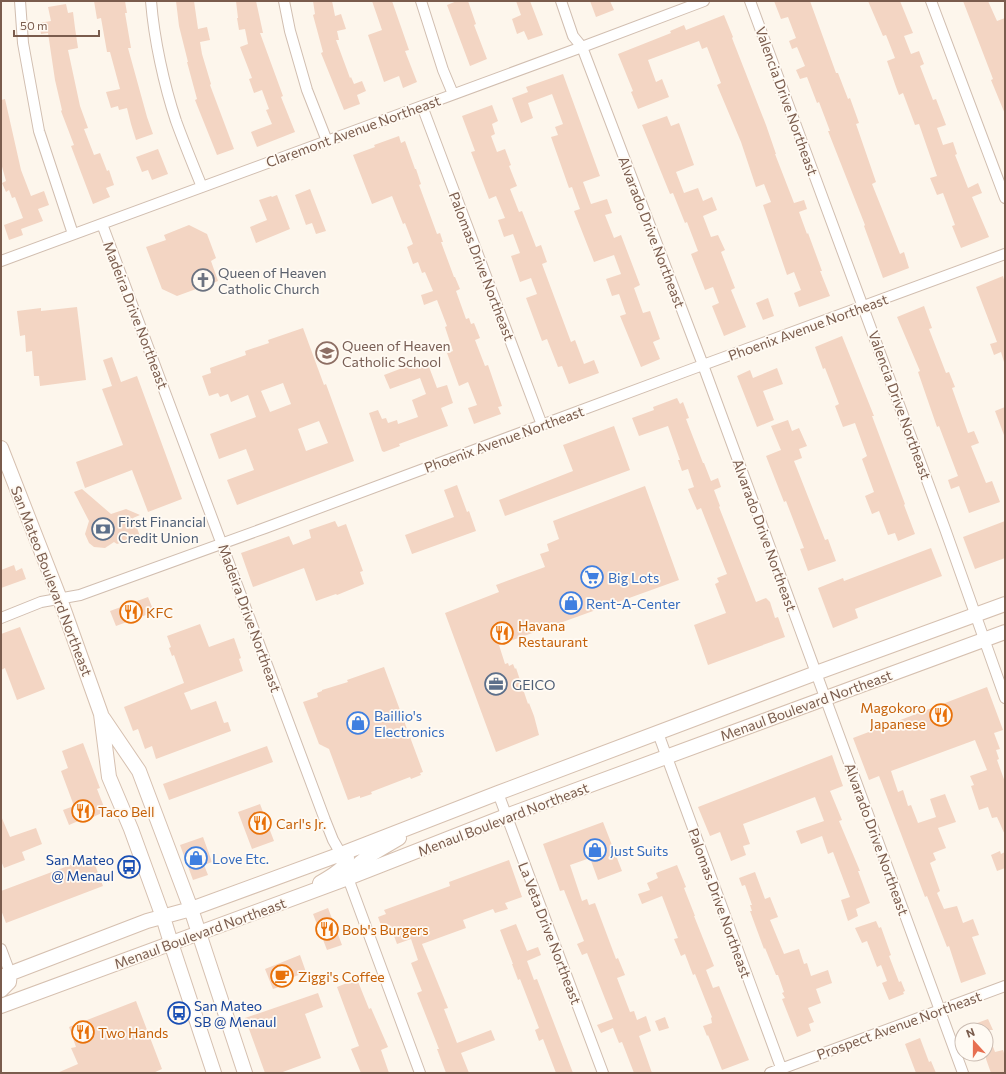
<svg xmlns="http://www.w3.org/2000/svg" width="1006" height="1074" font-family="Commissioner,sans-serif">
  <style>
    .building { fill: #f3d5c3; fill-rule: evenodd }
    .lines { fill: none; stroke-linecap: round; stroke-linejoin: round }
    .street-casing { stroke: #d1beb0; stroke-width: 12 }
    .secondary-casing { stroke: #d6c0b0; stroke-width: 16 }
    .street { stroke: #fff; stroke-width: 10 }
    .secondary { stroke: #fff; stroke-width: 14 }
    .labels { text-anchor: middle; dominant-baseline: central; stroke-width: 3.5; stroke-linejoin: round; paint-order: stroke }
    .street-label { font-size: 14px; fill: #7a5c4d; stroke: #fffaf3 }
    .worship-label { font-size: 14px; fill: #5b616d; stroke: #fffaf3; text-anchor: start }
    .education-label { font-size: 14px; fill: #785e54; stroke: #fffaf3; text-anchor: start }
    .service-label { font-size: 14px; fill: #4e5e75; stroke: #fffaf3; text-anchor: start }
    .shop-label { font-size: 14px; fill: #366cbe; stroke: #fffaf3; text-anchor: start }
    .food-label { font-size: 14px; fill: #c56008; stroke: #fffaf3; text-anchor: start }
    .transit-label { font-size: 14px; fill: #164399; stroke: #fffaf3; text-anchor: end }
  </style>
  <rect width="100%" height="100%" fill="#fdf6ec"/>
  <!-- building -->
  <path class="building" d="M94,1h31l2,12h-2l6,35h-3l19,69 6,17 -17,6 -5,-16 -4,-16 -8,2 -1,-4 -7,2 -5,-16 14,-3 -10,-37h-3l-6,-34 -4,1z
    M176,1h18l4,28 9,-2 3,13 -10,2 2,12 9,30 -1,1 24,64 -17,6 -22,-55 2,-1 -10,-37h1l-9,-36z
    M236,1h20l7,32h-3l23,63 -2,1 14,35 -38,15 -6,-15 21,-8 -6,-14 3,-1 -7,-19 -8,3 -5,-14 3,-1 -12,-31 8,-3 -3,-15 -6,1 -2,-12h1z
    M313,1h19l3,15 6,-2 5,15 -9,2 2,9h-3l14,38 1,-1 3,7 8,-3 4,10 -9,4 3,9 -16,6 -23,-57 2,-1 -10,-37 2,-1z
    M372,1h20l17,49 -4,1 12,31 -14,6 -4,-12 -15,6 -16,-47 14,-5z
    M457,1h11l8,23 -2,1 13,34 -17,7 -23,-61z
    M516,1h14l13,34 -15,5 -4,-9 -7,3 -5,-15 9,-4z
    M590,1h20l4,9 -18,7z
    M774,1h36l26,72h2l10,26 2,-1 9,25 -3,1 20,58 -4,2 28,70 4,-2 5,16 -26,10 -19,-52 1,-1 -37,-94h2l-11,-29 -2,1 -10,-26 -7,2 -4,-9 9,-4 -8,-19 -5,2 -3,-8 7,-3 -8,-21 -7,2z
    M868,1h32l13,32 -9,3 7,18 8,-3 5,13 -4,2 13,34 3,-1 10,26 -9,3 6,17 10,-3 4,12 -2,1 13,33 10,-5 4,10 -10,4 17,40 -28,11 -9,-22 3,-1 -12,-32 -6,2 -7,-17 7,-2 -18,-52 -4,1 -12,-32 -4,2 -3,-8 -9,-26 8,-3 -9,-23 -3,1z
    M963,1h25l9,20 8,-3v96l-14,-34 2,-1z
    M66,4l2,9 5,-1 2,16 3,20 -10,2 12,56 8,22 -4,1 10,26 6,-2 7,18 2,-1 5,15 -8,3 4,9 -17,7 -22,-58 3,-1 -13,-34 1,-1 -7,-30 -7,-47 -7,1 -2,-11 12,-2 -3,-14z
    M724,15l9,22 -1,1 34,87 10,29h-1l19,49 10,-3 3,9 -8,3 8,22 1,-1 14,38h-2l10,25 -31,11 -5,-14 7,-3 -7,-18 -7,3 -24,-70 8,-3 -7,-18 -8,3 -15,-45 -24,-57 4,-2 -14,-36 -5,2 -3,-8 -51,19 8,22 6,-3 7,18 -31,12 -7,-17 2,-1 -15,-37 53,-21 -1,-2 14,-6 2,5z
    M563,74l37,102 -17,6 8,22 16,-5 5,14 -7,2 9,23 7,-3 19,50 -6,3 9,25 7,-2 10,28 -7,3 7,17 -19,8 -21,-51 6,-2 -7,-20 -7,2 -6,-17 15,-5 -7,-19 -20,7 -20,-51 6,-2 -8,-22 -3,1 -18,-51 7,-2 -3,-8 8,-3 -11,-30 -24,9 5,15 -12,5 -9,-25 16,-6 -2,-5z
    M5,99l16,71 10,26 13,-5 5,14 -11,4 5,12 -22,8 2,6 -14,5 -5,-15 19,-7 -8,-21 -3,1 -3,-8 -3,2 -4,-9 4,-2 -5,-18v-63z
    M492,105l6,16 -6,3 3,10 -4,2 6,16 8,-3 6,16 -2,1 8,20 -7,3 9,23 3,-1 14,36 5,-2 6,17 -5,2 29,78 4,-2 9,24 10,-4 5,13 -30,11 -7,-18 -4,1 -11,-28 -5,2 -16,-43 11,-4 -6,-16 -11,4 -9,-26 9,-3 -7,-19 -9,3 -6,-17 7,-2 -9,-22 -7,3 -18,-47 4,-1 -13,-35z
    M667,116l4,10 8,-3 15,42 -18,7 8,21 14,-5 5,13 9,-4 5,13 -14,6 8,21 7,-2 7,15 -4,2 14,36 -4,2 15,37 -22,9 -12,-30 7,-3 -6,-16 -8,3 -14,-36 7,-3 -11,-29 -2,1 -12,-30 -3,1 -28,-69z
    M399,136l2,7 4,-2 10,28h1l5,15 -2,1 18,49 3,-1 3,9h-2l13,35h1l5,12 -4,2 10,28 3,-1 2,6 3,-1 6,15 -5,2 10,26 3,-1 14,41 -4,1 3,7 -27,10 -6,-16 9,-3 -9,-23 -9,4 -12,-33 6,-2 -8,-24 2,-1 -10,-26 -13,5 -3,-10 12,-4 -8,-19 -3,1 -4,-11 -5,2 -6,-17 6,-3 -8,-21 -2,1 -11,-28 -20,8 -19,-49 22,-8 -1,-2z
    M158,149l10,25 -16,6 -4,-10 -6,2 -6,-15z
    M310,189l16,42 -10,3 -4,-11 -6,2 -11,-30z
    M277,195l13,34 -34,14 -6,-16 17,-7 -8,-20 12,-4 1,1z
    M189,225l18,9 9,24 -5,3 7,20 -41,15 -15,-7 -16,-42 20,-7 -2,-5z
    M1003,276l2,7 -1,79 -3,-10 -7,3 -4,-11 7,-2 -21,-55z
    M768,298l6,18 -11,4 -7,-17z
    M924,306l8,22 -3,1 17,44 3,-1 6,15 -3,1 16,45 6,-2 5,12 -8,3 15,37 6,-2 8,21 -31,11 -10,-27 -8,3 -3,-9 10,-4 -19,-50 -2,1 -19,-55 2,-1 -23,-54z
    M77,307l9,73 -46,6 -1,-10h-5l-2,-25 -6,1 -1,-17 -5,1 -3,-25 24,-3v3z
    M303,328l21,57 2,-1 28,77 -117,44 -10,-25 27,-10 -8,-21 -27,10 -9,-25 46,-17 -8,-22 -17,7 -3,-8 -8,3 -2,-4 -9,3 -7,-20 9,-3 -1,-5 36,-13 -1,-4 24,-8 -1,-3zM283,383l8,21 -21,8 -9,-21zM319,421l9,22 -22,8 -8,-22z
    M842,336l32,80h-2l33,88 -1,1 11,29 -17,7 -3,-8 -7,2 -9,-24 -7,3 -7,-18 9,-4 -12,-33 5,-3 -12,-33 -12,4 -8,-21 4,-2 -14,-36 -2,1 -8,-22z
    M112,357l9,25 16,-6 45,123 -34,13 -16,-42 -47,18 -9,-26 47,-17 -21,-56 10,-3 -9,-26z
    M426,359l11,29 10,-3 6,18 -12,5 7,18 -49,18 1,2 -16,6 -2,-1 -13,-38 9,-3 4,9 4,-1 2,5 9,-3 1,4 20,-7 -6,-17 14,-6 -6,-16 -30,11 -6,-14z
    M777,368l6,16 -20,7 11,29 -17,7 -20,-51 13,-6 3,8z
    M677,398l3,6 3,-2 6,16 -3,1 17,44h1l7,18 7,-3 3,9 -7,3 6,16 -1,1 37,95 10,-4 4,4 5,16 3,-1 7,20 -77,28 -14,-40 32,-12 -11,-29 4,-2 -2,-4 10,-4 -26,-66 -4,2 -4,-9 -5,-12 6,-2 -6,-18 -6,2 -4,-11h2l-12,-34 -29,10 -7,-18 22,-8 -1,-3z
    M1005,407v28h-1l-9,-24z
    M788,420l4,11 7,-3 8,18 -8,3 3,9 -8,3 31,79 3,-1 8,22 -28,10 -8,-22 4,-1 -18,-47 -2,1 -18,-46 15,-6 -10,-24z
    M614,426l16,44 -125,46 -6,-16 74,-29 -10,-26z
    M457,485l10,27 2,-1 7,20 -64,23 -7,-19 49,-18 -10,-27z
    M645,486l34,94 -180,65 6,19 3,-1 1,3 4,-2 2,5 1,-1 12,36 1,-1 5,13 5,19 -43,17 -51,-139 54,-21 -3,-7 49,-18 -5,-13 9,-3 -2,-7 12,-5 -6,-18z
    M82,489l29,25 15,-5 14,6 -7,3 7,18 -23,8 -3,-2 -9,6 -11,-1 -5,-4 -4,-9 4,-13 -15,-29z
    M335,521l3,6 8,-3 17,47 -3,1 4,12 -27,11 -1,-1 -20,7 -12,-33 -51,19 -12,-34 48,-17 4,9 18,-7 -2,-8z
    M1005,521v37l-30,11 -12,-32z
    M931,548l11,28 -87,33 3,9 -25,10 -15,-40 25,-10 1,3z
    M14,565l2,6 6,-3 4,11 -25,9v-18z
    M148,597l6,15 -38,14 -6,-15z
    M200,624l9,23 25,-9 7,20 -2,1 4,12 -59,22 7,17 25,-9 8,22 4,-1 3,9 -75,28 -4,-13 -7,3 -7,-20 -5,2 -9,-24 60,-24 -10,-28 -2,1 -3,-8 2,-1 -4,-11z
    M20,627l25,62 -28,11 -12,-32 -4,2v-36z
    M384,667l39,105 -3,1 1,2 -10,4 -1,-2 -39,15 1,2 -12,4v-2l-12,4 -19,-51 -10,-5 -16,-42 15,-5 -1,-4 5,-2v-1l26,-8 -1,-2z
    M987,687l16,43 -9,3 6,16 -4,1 3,9 -2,1 8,22v53l-8,-18 -5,1 -4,-11 -9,3 -8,-24 3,-1 -4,-9 17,-6 -12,-30 -84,31 7,21 5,-2 5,16 3,-1 7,18 18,-6 -6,-18 15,-5 11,28 -18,6 8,20 -13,5 3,7 -6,3 10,28 -3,2 7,16 13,-3 6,17 10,-4 6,16 -7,2 14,37 -25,9 -12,-37 -2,1 -20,-51 -2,1 -46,-121 -10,4 -16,-42z
    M83,743l17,45 -3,1 7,18 -2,1 2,4 -20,9 -1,-2 -14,6 -6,-15 11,-4 -13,-35 7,-3 -6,-17z
    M267,746l6,16 -104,38 -6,-16z
    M832,755l11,31 -13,5 12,29 -3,1 21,50h-2l12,32 -14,6 2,7 -10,5 -7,-21 9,-3 -17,-45 -5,2 -6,-18 -21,8 -5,-13 28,-10 -9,-24 -72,27 7,20 -7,2 3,9 -15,6 -11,-29 -10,4 -12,-29z
    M260,804l14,37 -22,8 -14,-37z
    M1,816l9,21 26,-9 6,16 -20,8 3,8 -21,8 -3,-7z
    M603,822l19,49 -24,9 -8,-22 -20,7 12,36 5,-2 2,6 6,-2 21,56 2,-1 7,17 -8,3 13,34 4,-1 3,9 9,-4 5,15 -12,5 13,37h-18l-12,-31 -3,1 -6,-15 -12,5 -4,-8 16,-6 -26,-66 -5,2 -5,-11 7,-3 -20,-51 -4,1 -17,-47z
    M203,837l9,25 -8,3 4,10 -15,5 -13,-35z
    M1000,851l1,3 4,-2v16l-8,3 -6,-16z
    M92,857l11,29 -97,37 -5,-13v-19z
    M509,860l13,37 -17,6 3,6 -13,4 -2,-4 -30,11 3,8 -44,16 26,64 -4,1 13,34 34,-13 4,10 -34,13 8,20h-23l-9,-24h2l-22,-56 5,-2 -11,-28 7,-3 -7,-21 -14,5 -7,-19 -8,3 -4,-11 8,-3 -2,-4 66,-24 -1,-4z
    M677,865l9,22 -2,1 11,28h-1l20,50 -8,4 7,18 6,-2 30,74 -27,10 -14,-35 -1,1 -4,-10 9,-3 -1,-5 1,-1 -17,-43 -2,1 -8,-21 -4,2 -7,-17 4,-1 -16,-42 -20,8 -4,-10 12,-4 -3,-7 11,-5 -2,-5z
    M755,872l10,27 5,-2 8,20 -8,3 14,34 15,-5 5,15 3,-1 4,13 17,-6 4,13 -16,6 5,14 -13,5 6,14 -5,2 2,7 -14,6 -15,-38 3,-1 -3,-5 2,-1 -6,-17h-2l-11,-27 -1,1 -14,-38h2l-2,-6h2l-7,-20 -3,1 -3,-8z
    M328,908l14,37 -15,5 -14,-36z
    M876,921l3,7 2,-1 10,28 -2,1 10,26 2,-1 4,10 -2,1 1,2 -15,6 -7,-17 5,-2 -6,-16 -4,2 -10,-26 -5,2 -7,-15z
    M516,924l11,27 11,-4 3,8 -14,6 7,19 3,-1 36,94h-17l-13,-34 -4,2 -4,-11 4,-2 -19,-49 -2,1 -6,-16h1l-13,-34z
    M300,955l6,17 -20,8 2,4 -15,5 -8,-20z
    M357,979l12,30 2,-1 17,39 -7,3 8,23h-28l-10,-24 8,-3 -22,-59z
    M318,993l5,14 -18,7 16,44 -41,15h-15l-20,-55z
    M136,1001l26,68 -9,4h-96l21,-9 -7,-16 5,-1 -7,-20z
    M665,1017l4,11 -10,3 -4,-10z
    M988,1019l5,11h-32v-1z
    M986,1030h1l8,22 8,-2 2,6v17h-14l-5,-14z
    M920,1038l9,24 2,-1 5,12h-20l-11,-29z"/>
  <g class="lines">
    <!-- street casing -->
    <g class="street-casing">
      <path id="street" d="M20,1l3,42 16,88 34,103
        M151,1c3,38 13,84 25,120 8,22 17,44 26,66
        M284,1l6,30 17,59 20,51
        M421,1l22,69 10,24
        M561,1l12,35 9,11 121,318 260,708
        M750,1l195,528 60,169
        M931,1l74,197
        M422,106l120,319
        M102,224l223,596 8,20 8,14
        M1,261l581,-214 122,-46
        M1,618l40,-16 39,-7 185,-67 427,-159 313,-115
        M658,733l125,340
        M498,793l105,280
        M348,878l72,195
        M1,949l9,24
        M770,1073l235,-87"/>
    </g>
    <!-- secondary casing -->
    <g class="secondary-casing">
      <path id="secondary" d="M1,448l59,151 41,115 8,63 22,52 32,88 8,26 43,130
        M103,718l36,53 52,138 54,164
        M349,878l11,-15 10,-8 29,-17
        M320,883c9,-6 26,-13 27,-25l-2,-3 -4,-1
        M1,977l146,-56 44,-12 150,-55 157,-61 318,-120 189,-69
        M1,990l8,-8 1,-9
        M1,1006l347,-128 158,-62 499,-184"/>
    </g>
    <!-- street -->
    <use href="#street" class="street"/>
    <!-- secondary -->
    <use href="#secondary" class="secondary"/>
  </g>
  <!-- icons -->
  <defs>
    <g id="church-ring" transform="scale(1.15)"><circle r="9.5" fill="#fffaf3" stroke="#6b7280" stroke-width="1.5"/><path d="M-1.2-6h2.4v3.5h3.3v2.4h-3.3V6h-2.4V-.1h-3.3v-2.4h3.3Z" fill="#6b7280"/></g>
    <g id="school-ring" transform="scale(1.15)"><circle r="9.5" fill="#fffaf3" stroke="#8d6e63" stroke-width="1.5"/><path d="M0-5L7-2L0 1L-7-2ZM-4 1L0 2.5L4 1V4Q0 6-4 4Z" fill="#8d6e63"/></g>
    <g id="bank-ring" transform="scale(1.15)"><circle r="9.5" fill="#fffaf3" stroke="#5c6f8a" stroke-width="1.5"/><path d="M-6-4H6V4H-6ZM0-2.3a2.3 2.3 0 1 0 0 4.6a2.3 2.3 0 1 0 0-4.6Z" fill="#5c6f8a"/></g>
    <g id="supermarket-ring" transform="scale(1.15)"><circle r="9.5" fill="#fffaf3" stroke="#3f7fe0" stroke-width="1.5"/><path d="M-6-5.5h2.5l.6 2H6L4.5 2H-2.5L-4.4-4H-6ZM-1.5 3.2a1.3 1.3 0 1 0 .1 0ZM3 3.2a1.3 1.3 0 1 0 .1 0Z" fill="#3f7fe0"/></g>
    <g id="shop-ring" transform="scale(1.15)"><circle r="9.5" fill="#fffaf3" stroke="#3f7fe0" stroke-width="1.5"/><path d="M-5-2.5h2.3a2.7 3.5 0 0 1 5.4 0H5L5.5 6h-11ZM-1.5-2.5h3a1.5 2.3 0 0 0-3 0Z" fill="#3f7fe0"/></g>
    <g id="restaurant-ring" transform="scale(1.15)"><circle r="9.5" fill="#fffaf3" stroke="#e8710a" stroke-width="1.5"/><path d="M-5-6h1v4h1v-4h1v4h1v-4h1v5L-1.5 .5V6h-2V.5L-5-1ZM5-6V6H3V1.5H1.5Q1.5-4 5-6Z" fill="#e8710a"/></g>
    <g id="office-ring" transform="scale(1.15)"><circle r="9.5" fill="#fffaf3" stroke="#5c6f8a" stroke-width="1.5"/><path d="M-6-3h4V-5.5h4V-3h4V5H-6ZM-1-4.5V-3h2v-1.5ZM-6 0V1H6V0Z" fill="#5c6f8a"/></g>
    <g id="bus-ring" transform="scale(1.15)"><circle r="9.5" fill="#fffaf3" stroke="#1a4fb4" stroke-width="1.5"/><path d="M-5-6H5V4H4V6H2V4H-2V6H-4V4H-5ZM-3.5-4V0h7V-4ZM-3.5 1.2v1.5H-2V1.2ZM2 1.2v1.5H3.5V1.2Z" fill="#1a4fb4"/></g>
    <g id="cafe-ring" transform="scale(1.15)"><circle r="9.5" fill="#fffaf3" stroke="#e8710a" stroke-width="1.5"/><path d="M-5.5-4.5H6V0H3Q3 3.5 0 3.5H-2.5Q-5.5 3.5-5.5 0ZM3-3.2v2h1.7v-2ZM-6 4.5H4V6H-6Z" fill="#e8710a"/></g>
  </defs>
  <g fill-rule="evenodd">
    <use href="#church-ring" x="203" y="280"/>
    <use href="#school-ring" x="327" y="353"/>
    <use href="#bank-ring" x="103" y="529"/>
    <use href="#supermarket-ring" x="592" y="577"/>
    <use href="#shop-ring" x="571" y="603"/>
    <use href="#restaurant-ring" x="131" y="612"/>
    <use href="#restaurant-ring" x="502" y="633"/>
    <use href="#office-ring" x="496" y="684"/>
    <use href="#restaurant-ring" x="941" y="715"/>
    <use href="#shop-ring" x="358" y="723"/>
    <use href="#restaurant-ring" x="83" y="811"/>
    <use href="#restaurant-ring" x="260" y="823"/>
    <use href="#shop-ring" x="595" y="850"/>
    <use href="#shop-ring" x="196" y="858"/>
    <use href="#bus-ring" x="129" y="867"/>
    <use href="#restaurant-ring" x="327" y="929"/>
    <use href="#cafe-ring" x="282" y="976"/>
    <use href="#bus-ring" x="179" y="1013"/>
    <use href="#restaurant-ring" x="83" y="1032"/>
  </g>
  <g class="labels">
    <!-- street labels -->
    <g class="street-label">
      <text transform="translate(787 101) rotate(70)">Valencia Drive Northeast</text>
      <text transform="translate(353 131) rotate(-20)">Claremont Avenue Northeast</text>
      <text transform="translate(652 232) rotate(69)">Alvarado Drive Northeast</text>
      <text transform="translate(482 266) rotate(69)">Palomas Drive Northeast</text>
      <text transform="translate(136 315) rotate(69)">Madeira Drive Northeast</text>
      <text transform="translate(808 327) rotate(-20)">Phoenix Avenue Northeast</text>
      <text transform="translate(900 405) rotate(70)">Valencia Drive Northeast</text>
      <text transform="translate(504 439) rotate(-20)">Phoenix Avenue Northeast</text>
      <text transform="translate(765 535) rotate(70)">Alvarado Drive Northeast</text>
      <text transform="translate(52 581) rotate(69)">San Mateo Boulevard Northeast</text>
      <text transform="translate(250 618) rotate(70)">Madeira Drive Northeast</text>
      <text transform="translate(806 705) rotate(-20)">Menaul Boulevard Northeast</text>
      <text transform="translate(503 819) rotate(-21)">Menaul Boulevard Northeast</text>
      <text transform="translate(877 839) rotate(70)">Alvarado Drive Northeast</text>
      <text transform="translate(720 903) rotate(70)">Palomas Drive Northeast</text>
      <text transform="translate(200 933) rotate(-20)">Menaul Boulevard Northeast</text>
      <text transform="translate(550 933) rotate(69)">La Veta Drive Northeast</text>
      <text transform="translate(899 1025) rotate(-20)">Prospect Avenue Northeast</text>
    </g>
    <!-- worship labels -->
    <g class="worship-label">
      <text x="218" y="272">Queen of Heaven<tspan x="218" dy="16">Catholic Church</tspan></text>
    </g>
    <!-- education labels -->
    <g class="education-label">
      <text x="342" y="345">Queen of Heaven<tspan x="342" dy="16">Catholic School</tspan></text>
    </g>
    <!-- service labels -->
    <g class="service-label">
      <text x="118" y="521">First Financial<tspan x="118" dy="16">Credit Union</tspan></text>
      <text x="512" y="684">GEICO</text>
    </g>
    <!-- shop labels -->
    <g class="shop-label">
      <text x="608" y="577">Big Lots</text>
      <text x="586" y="603">Rent-A-Center</text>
      <text x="374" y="715">Baillio's<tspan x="374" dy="16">Electronics</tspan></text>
      <text x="610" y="850">Just Suits</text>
      <text x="212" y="858">Love Etc.</text>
    </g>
    <!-- food labels -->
    <g class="food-label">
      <text x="146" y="612">KFC</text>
      <text x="518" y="625">Havana<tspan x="518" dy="16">Restaurant</tspan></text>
      <text x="926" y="707" text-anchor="end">Magokoro<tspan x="926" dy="16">Japanese</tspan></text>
      <text x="98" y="811">Taco Bell</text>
      <text x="276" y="823">Carl's Jr.</text>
      <text x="342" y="929">Bob's Burgers</text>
      <text x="298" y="976">Ziggi's Coffee</text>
      <text x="98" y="1032">Two Hands</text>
    </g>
    <!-- transit labels -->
    <g class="transit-label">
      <text x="114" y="859">San Mateo<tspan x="114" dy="16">@ Menaul</tspan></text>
      <text x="194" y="1005" text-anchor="start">San Mateo<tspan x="194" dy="16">SB @ Menaul</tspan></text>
    </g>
  </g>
  <!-- border -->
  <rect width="1006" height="1074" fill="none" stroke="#7a5c4d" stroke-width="4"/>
  <!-- north arrow -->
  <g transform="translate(974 1042) rotate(339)"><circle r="19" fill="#fffaf3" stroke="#cabbb1"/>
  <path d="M0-3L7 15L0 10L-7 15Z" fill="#e76f51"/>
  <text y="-6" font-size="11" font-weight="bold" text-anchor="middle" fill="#7a5c4d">N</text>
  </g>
  <!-- scale -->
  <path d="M14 30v6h85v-6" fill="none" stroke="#7a5c4d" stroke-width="2"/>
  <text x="20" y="30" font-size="12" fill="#7a5c4d" stroke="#fffaf3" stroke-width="3" paint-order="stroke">50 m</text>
</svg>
